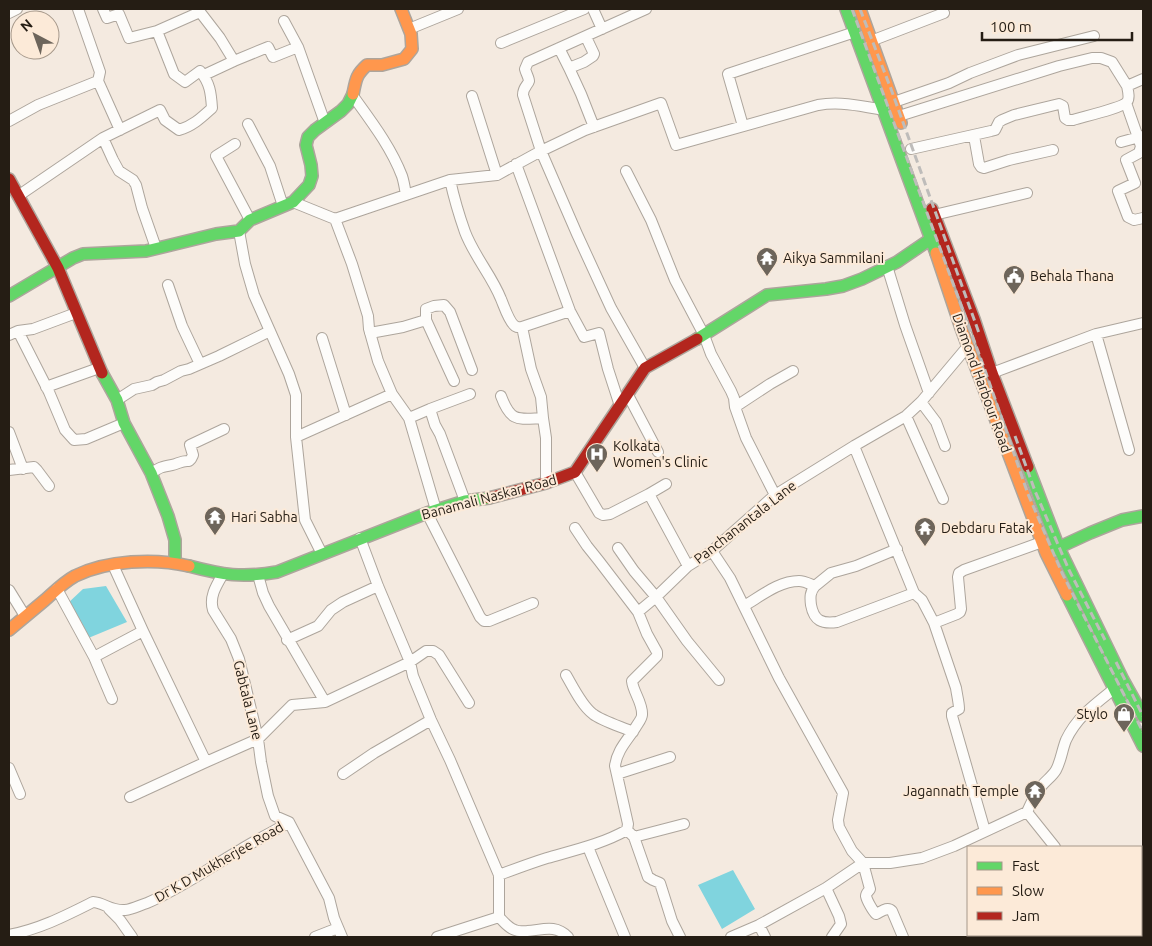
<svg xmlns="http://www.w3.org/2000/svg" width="1152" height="946" font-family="Ubuntu,sans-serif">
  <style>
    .water { fill: #80d4de }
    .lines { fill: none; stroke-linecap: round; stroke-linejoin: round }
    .street-casing { stroke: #ada59c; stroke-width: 12 }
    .fast-casing { stroke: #ada59c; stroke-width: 14 }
    .slow-casing { stroke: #ada59c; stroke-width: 14 }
    .jam-casing { stroke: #ada59c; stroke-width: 14 }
    .street { stroke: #fdfcfa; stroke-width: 10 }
    .fast { stroke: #63d668; stroke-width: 11 }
    .slow { stroke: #ff974d; stroke-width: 11 }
    .jam { stroke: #b3261e; stroke-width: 11 }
    .rail { stroke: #bebcba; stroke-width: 3; stroke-dasharray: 8 4; stroke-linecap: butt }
    .labels { text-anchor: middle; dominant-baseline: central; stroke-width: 4; stroke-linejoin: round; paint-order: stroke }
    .poi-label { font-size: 14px; fill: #251d14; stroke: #fcead8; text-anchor: start }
    .street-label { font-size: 14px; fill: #251d14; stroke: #fcead8 }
  </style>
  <rect width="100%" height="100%" fill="#f4eae0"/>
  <!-- water -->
  <path class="water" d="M106,586l21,36 -41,17 -19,-35 16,-15z
    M733,870l22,39 -33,20 -24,-44z"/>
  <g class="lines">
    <!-- street casing -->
    <g class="street-casing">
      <path id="street" d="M103,9l4,9 12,-4 10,24 28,-7
        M199,9l1,3 20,26 14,23
        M593,9l9,20
        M9,13l8,-4
        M284,21l14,26 27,76
        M409,29l49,-20
        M586,37l8,17 -1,2 -9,6 -15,6 12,26 13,33
        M871,41l73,-28
        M501,43l83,-34
        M559,48l10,20
        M204,75l30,-14 34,-14 5,10 25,-10
        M98,81l22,49
        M353,96c18,25 38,51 49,80 2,6 3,13 4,19
        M472,96l25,79
        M894,102l55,-19 21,-10 48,-18 76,-19
        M1126,103l15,43 -2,7 -13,7 9,23 -17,8 10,26 6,3 9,-2
        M899,116l160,-50 33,-8h9l11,4 15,24
        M9,121l29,-16 60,-24 2,-9 -22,-63
        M248,124l22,42 13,40
        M743,126l-15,-52 127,-42
        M974,136l5,28 2,3 3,1 25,-8 44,-10
        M103,138l10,22 6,11 14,9 3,5 6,23 14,40
        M1121,142l22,-6
        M235,144l-19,12 34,64
        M911,149l80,-18 4,-1 4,-8 3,-2 12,-5 45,-11 4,2 2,12 3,2h5c9,-3 49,-12 54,-18 3,-4 1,-11 0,-16l16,-7
        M516,164l54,147 14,26 15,-4 9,36 12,37
        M626,171l25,49 24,60 29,55 7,19 20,37 3,7 1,9 11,31 29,57
        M450,180c4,18 9,35 15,52 9,24 27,44 36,67 3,7 8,23 14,27 3,2 4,1 7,1l48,-16
        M18,196l85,-58 57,-28 5,10 14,10c14,-4 23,-13 33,-22 -1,-15 -2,-25 -12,-37l-15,11 -11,-8 -17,-43 43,-19
        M293,202l42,17 115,-39 47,-5 44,-24 44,-21 76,-27 15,42 142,-40c22,-4 44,1 66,5
        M934,215l93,-22
        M335,219l17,45 16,52 1,13 9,32 14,33 17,24 27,92
        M239,231l6,33 9,31 35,79 7,21v42l9,83 17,34
        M887,266l18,59 24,68
        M168,285l14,41 18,38
        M426,320l28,61
        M522,327l9,42 10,28 2,21
        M18,331l31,61 16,38 9,10 12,-1 38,-16
        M370,333l33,-6 23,-7v-11l8,-3 10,-1 6,7 22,58
        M1096,334l33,116
        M9,335l9,-4 15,-2 43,-16
        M322,338l24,77
        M645,368l-34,-60 -34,-74 -36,-83 -18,-56c0,-8 5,-10 6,-14 0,-3 -3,-8 -4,-12l3,-7 118,-53
        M992,373l104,-39 47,-11
        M46,387l53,-19
        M628,395l30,57
        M501,396c10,27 17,23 42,22l3,20v45
        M117,400l17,-11 18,-4 5,-3 7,-2 17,-9 8,-2 30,-13 51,-25
        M921,402l15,20 9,24
        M735,407l35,-23 23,-13
        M430,409l40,-15
        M906,416l37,83
        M409,418l21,-9 5,16 5,9 25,67
        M9,432l14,37
        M296,437l96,-43
        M854,446l60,147 8,7 12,23
        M9,470l25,-3 3,3 12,16
        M575,472l24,41 4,2 7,-1 39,-20 39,72 24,-15 63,-56 79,-49 52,-30 15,-14 47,-56
        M151,473c10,-6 10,-6 21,-8 6,-1 10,-5 17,-4l2,-2 2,-4 -3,-10 34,-16
        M649,494l17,-10
        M427,513l53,104 4,4h5l44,-18
        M575,528l12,18 12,15 39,51
        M360,538l18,48 32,76 3,14 18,44 19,40 49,115v42
        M618,548l16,23 22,26 31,44 32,39
        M712,551l18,27 49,100 64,115 -5,27 1,7 13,24 11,12 7,26c-1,2 -4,4 -4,7 1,5 7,15 10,18 5,-2 11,-8 16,-3l11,26
        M113,565l30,66 63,131
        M223,574c-7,12 -14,23 -10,36l18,29 8,20 19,80 3,23 7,34 7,20 14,6
        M258,575l5,18 6,13 56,96
        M815,586c-5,6 -5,11 -4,19 3,16 11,19 26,17l77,-29
        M57,589l37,68 18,42
        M9,590l16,26
        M744,606c17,-10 35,-25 55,-25 5,0 11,3 16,5l16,-13 25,-7 41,-17
        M287,640l31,-14 13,-16 12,-8 35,-16
        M94,657l49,-26
        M566,675c7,12 16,31 27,39 9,7 29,13 40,18
        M9,768l11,26
        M343,774l31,-21 57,-33
        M617,774l53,-17
        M130,797l76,-35 52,-23 34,-34 33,-3 85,-40 16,-11h7l6,4 30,48
        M1027,812l28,35
        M289,822l40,76 5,20 8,19
        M627,830l7,7 14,40 5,3 7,3 12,38 8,16
        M985,831l-33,-115v-3l7,-4c0,-6 -2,-14 -3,-21l-22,-65 23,-9 3,-2 1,-3 -3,-32 1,-4 5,-3 78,-28
        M634,837l50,-13
        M588,847l37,90
        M499,875c16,-6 32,-12 48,-17 28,-8 55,-14 80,-28l1,-6 -13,-58c2,-17 14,-27 22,-41 2,-3 5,-7 5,-10 1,-12 -9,-23 -10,-34l25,-25v-4l-10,-18 -9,-22 18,-15 32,-31
        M826,888l13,28 2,8 -9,13
        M109,909l11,11 12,17
        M499,917c5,5 9,11 16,13 4,2 8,1 12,1 16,-1 28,-7 41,6
        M759,925l6,12
        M9,935c31,-6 56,-19 84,-33 12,1 17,9 32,8 8,-1 15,-5 22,-7 33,-14 62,-35 93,-53 16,-10 33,-18 49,-28
        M1086,935l1,2
        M315,937l23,-9
        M437,937l62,-20
        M731,937l28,-12 67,-37 37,-25h27l32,-5 32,-12 73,-34c4,-9 8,-17 13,-24 5,-7 12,-11 16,-18 5,-9 6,-20 10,-30 11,-23 28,-35 48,-51
        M1069,937l4,-2"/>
    </g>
    <!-- fast casing -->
    <g class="fast-casing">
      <path id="fast" d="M846,9l90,244
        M9,296l64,-38 10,-4 63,-3 70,-17 23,-3 11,-11 43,-18 16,-17 3,-9 -1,-11 -5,-20 2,-8 7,-7 26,-19 7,-7 5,-10
        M697,339l70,-44 59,-6 17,-3 19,-7 35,-17 41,-28
        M102,373l15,27 7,23 27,50 17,43 7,24v23
        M1028,467l31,81 64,132 20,36
        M1051,551l39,-18 32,-13 21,-4
        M189,566c34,9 53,12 88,6l150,-59 38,-12 24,-3
        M1067,595l76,151"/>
    </g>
    <!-- slow casing -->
    <g class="slow-casing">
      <path id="slow" d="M860,9l41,114
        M353,94c3,-15 3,-19 14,-29h15l22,-6 8,-10 -1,-15 -10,-25
        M936,253l25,75 85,225 21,42
        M9,630c12,-10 24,-20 36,-30 9,-8 19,-18 30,-24 32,-16 80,-18 114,-10"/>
    </g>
    <!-- jam casing -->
    <g class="jam-casing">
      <path id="jam" d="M9,179l49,89 44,105
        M932,209l42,110 18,54 36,94
        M489,498l57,-15 29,-11 70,-104 52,-29"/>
    </g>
    <!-- street -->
    <use href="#street" class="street"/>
    <!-- fast -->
    <use href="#fast" class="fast"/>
    <!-- slow -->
    <use href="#slow" class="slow"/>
    <!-- jam -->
    <use href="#jam" class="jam"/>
    <!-- rail -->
    <path class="rail" d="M852,9l134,364 42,121 34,79 81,159
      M860,9l31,80 88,244
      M1015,436l20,55 34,79 36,70
      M1116,662l27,54"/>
  </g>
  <!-- icons -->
  <defs>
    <g id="temple-pin" transform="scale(1.125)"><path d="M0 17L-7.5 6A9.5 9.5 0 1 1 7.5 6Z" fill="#6d655b" stroke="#fcead8"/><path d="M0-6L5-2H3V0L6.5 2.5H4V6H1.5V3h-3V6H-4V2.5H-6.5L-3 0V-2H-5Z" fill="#fff"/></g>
    <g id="civic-pin" transform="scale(1.125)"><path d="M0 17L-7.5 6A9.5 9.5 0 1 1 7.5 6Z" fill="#6d655b" stroke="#fcead8"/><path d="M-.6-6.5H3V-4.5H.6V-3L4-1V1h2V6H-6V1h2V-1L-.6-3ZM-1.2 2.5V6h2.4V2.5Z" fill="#fff"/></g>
    <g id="hospital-pin" transform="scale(1.125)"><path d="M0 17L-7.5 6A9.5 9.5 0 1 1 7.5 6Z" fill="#6d655b" stroke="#fcead8"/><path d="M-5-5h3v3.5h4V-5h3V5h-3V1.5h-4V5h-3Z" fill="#fff"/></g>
    <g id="shop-pin" transform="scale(1.125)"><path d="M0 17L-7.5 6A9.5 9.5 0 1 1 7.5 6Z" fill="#6d655b" stroke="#fcead8"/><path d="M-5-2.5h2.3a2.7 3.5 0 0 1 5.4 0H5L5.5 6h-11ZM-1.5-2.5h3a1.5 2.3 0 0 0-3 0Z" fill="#fff"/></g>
  </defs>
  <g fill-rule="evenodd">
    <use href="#temple-pin" x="767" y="258"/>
    <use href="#civic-pin" x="1014" y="276"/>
    <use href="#hospital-pin" x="597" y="454"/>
    <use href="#temple-pin" x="215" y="517"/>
    <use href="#temple-pin" x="925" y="528"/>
    <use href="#shop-pin" x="1124" y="714"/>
    <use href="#temple-pin" x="1035" y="791"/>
  </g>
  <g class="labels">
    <!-- poi labels -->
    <g class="poi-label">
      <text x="783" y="258">Aikya Sammilani</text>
      <text x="1030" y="276">Behala Thana</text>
      <text x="613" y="446">Kolkata<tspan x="613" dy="16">Women's Clinic</tspan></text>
      <text x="231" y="517">Hari Sabha</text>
      <text x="941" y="528">Debdaru Fatak</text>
      <text x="1108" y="714" text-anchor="end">Stylo</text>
      <text x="1019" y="791" text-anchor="end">Jagannath Temple</text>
    </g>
    <!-- street labels -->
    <g class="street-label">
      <text transform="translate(982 383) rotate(70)">Diamond Harbour Road</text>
      <text transform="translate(489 497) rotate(-15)">Banamali Naskar Road</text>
      <text transform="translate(745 522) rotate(-38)">Panchanantala Lane</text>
      <text transform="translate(248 700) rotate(76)">Gabtala Lane</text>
      <text transform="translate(219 862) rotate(-30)">Dr K D Mukherjee Road</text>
    </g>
  </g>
  <!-- border -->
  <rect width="1152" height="946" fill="none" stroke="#251d14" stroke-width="20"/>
  <!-- legend -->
  <rect x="967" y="846" width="175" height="90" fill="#fcead8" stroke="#a6988a"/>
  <rect x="977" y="862" width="25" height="8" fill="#63d668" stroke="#a6988a"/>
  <text x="1012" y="871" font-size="15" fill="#251d14">Fast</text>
  <rect x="977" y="887" width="25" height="8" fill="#ff974d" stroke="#a6988a"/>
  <text x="1012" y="896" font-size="15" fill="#251d14">Slow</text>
  <rect x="977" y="912" width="25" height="8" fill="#b3261e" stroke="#a6988a"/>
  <text x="1012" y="921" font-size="15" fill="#251d14">Jam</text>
  <!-- north arrow -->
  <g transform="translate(35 35) rotate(319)"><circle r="24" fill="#fcead8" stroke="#a6988a"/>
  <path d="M0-4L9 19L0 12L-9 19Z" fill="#6d655b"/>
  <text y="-8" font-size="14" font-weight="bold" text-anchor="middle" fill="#251d14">N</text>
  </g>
  <!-- scale -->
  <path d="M982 32v8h150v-8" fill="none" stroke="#251d14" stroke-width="2.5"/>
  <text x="990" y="32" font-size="15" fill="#251d14" stroke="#fcead8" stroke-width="4" paint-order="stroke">100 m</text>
</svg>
